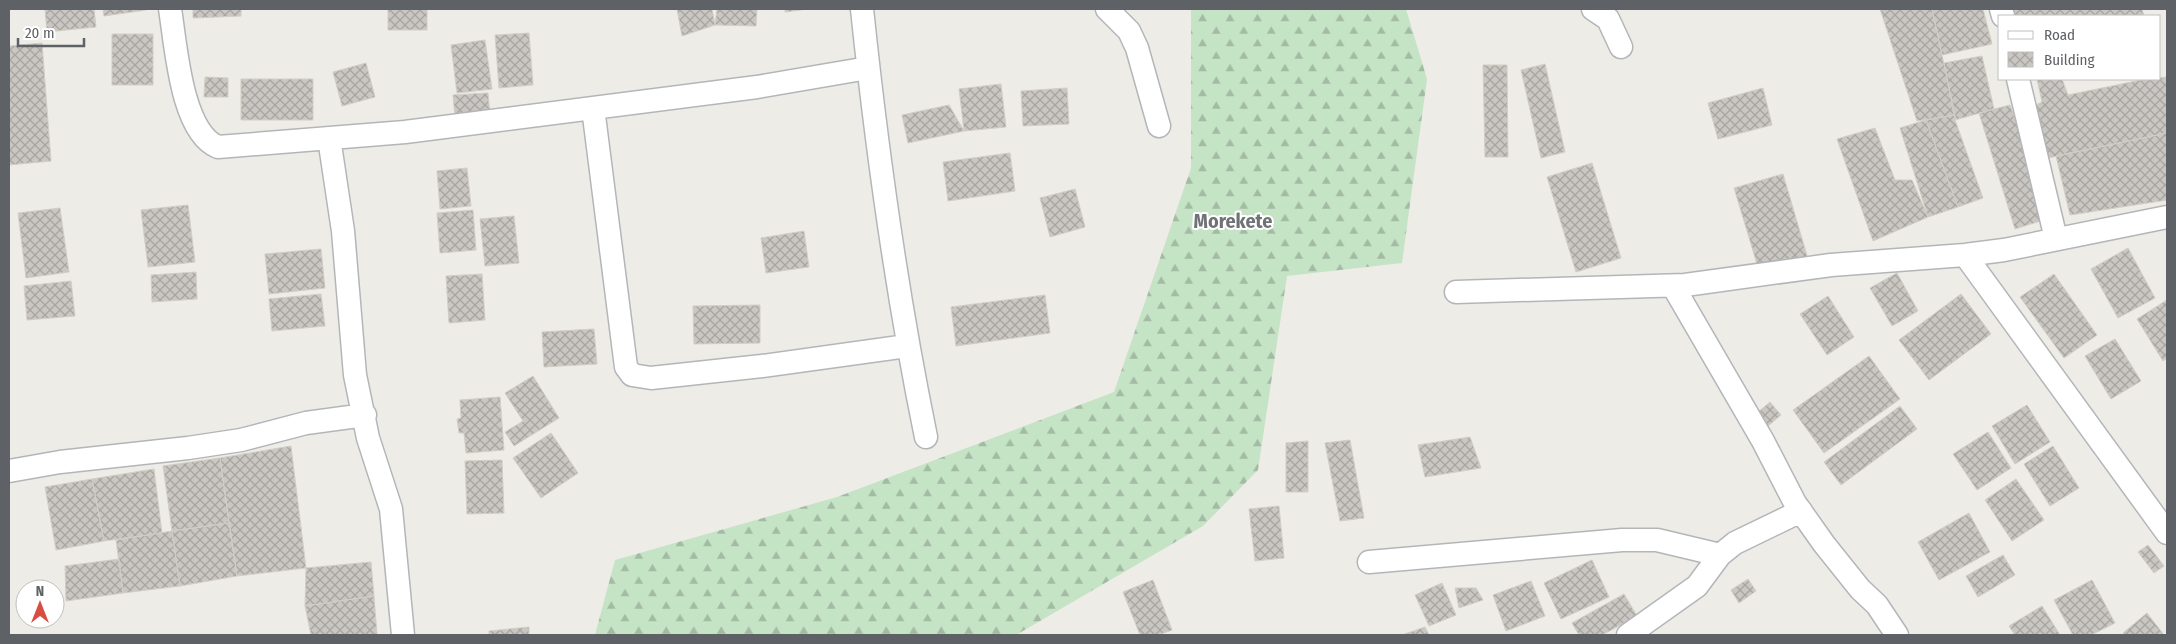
<svg xmlns="http://www.w3.org/2000/svg" width="2176" height="644" font-family="'Fira Sans Condensed',sans-serif">
  <style>
    .forest { fill: url(#forest-firs) }
    .building { fill: url(#building-cross-hatch); stroke: #d2cec5 }
    .lines { fill: none; stroke-linecap: round; stroke-linejoin: round }
    .minor-casing { stroke: #b3b6b9; stroke-width: 25 }
    .minor { stroke: #fff; stroke-width: 22 }
    .labels { text-anchor: middle; dominant-baseline: central; stroke-width: 4; stroke-linejoin: round; paint-order: stroke }
    .quarter-label { font-size: 20px; font-weight: bold; fill: #6f7377; stroke: #fff }
  </style>
  <defs>
    <pattern id="forest-firs" width="22" height="20" patternUnits="userSpaceOnUse" patternTransform="scale(1.25)"><rect width="22" height="20" fill="#c5e3c5"/><path d="M5 1l3.5 6h-7zM16 11l3.5 6h-7z" fill="#a3bba4"/></pattern>
    <pattern id="building-cross-hatch" width="8" height="8" patternUnits="userSpaceOnUse" patternTransform="scale(1.25)"><rect width="8" height="8" fill="#cac7c2"/><path d="M0 0l8 8M0 8l8-8" fill="none" stroke="#a7a5a1"/></pattern>
  </defs>
  <rect width="100%" height="100%" fill="#eeece6"/>
  <!-- forest -->
  <path class="forest" d="M1191,9h215l21,70 -25,184 -115,13 -29,194 -55,56 -187,109h-421l20,-75 222,-63 277,-105 77,-224z"/>
  <!-- building -->
  <path class="building" d="M45,9h49l2,18 -49,5z
    M103,9h43v1l-42,6z
    M193,9h48v7l-48,2z
    M388,9h39v21h-39z
    M677,9h35l3,16 -33,11z
    M717,9h40l-1,17 -41,-1z
    M785,9h23l-23,3z
    M1880,9h52l23,106 -38,6z
    M1932,9h51l9,35 -50,11z
    M2010,9h132l2,7h-133z
    M529,33l4,52 -34,3 -4,-53z
    M112,34h41v51h-41z
    M485,40l7,49 -35,4 -6,-48z
    M42,43l9,118 -42,4v-119z
    M1982,56l12,53 -39,11 -11,-57z
    M366,63l9,34 -33,9 -9,-34z
    M1545,64l20,88 -24,6 -20,-88z
    M1483,65h24l1,92h-23z
    M205,77l23,1v19h-24z
    M2167,77v56l-119,25 -14,-52 8,-4 -5,-23h25l6,16 73,-15z
    M241,79h72v41h-72z
    M1001,84l5,43 -42,4 -5,-42z
    M1067,88l2,36 -46,2 -2,-35z
    M1763,88l9,37 -54,14 -10,-36z
    M488,93l2,21 -35,3 -2,-22z
    M949,105l15,26 -56,12 -6,-28z
    M2010,105l40,113 -35,11 -36,-116z
    M1955,115v5l28,78 -25,9 -32,-87z
    M1926,120l32,87 -30,10 -28,-89z
    M1875,128l20,52h17l16,37 -55,24 -36,-102z
    M2167,133v67l-97,15 -14,-59z
    M1010,153l5,38 -67,10 -5,-39z
    M1592,163l29,95 -45,14 -29,-95z
    M467,168l4,38 -31,3 -3,-38z
    M1783,174l25,85 -48,15 -26,-86z
    M1075,189l10,38 -35,10 -10,-39z
    M188,205l7,57 -47,5 -7,-57z
    M60,208l9,64 -43,6 -8,-65z
    M473,210l3,40 -36,3 -3,-40z
    M514,216l5,47 -34,3 -5,-47z
    M804,231l5,36 -43,6 -5,-35z
    M2128,248l27,50 -37,20 -27,-49z
    M321,249l4,39 -56,6 -4,-40z
    M196,272l1,27 -45,3 -1,-27z
    M1897,273l21,38 -26,15 -22,-38z
    M482,274l3,46 -36,3 -3,-47z
    M2054,274l43,61 -33,23 -44,-61z
    M71,281l4,35 -48,4 -3,-34z
    M321,294l4,32 -53,5 -3,-32z
    M1961,294l30,40 -62,46 -30,-40z
    M1045,295l5,38 -94,13 -5,-39z
    M1828,296l26,41 -27,18 -27,-41z
    M2167,300v58l-4,3 -26,-42z
    M760,305v38l-66,1 -1,-38z
    M594,329l3,35 -53,3 -2,-35z
    M2115,339l26,42 -30,18 -26,-43z
    M1869,356l31,43 -76,54 -31,-43z
    M533,376l26,42 -45,28 -9,-14 18,-11 -18,-28z
    M500,397l4,53 -38,3 -2,-20h-5l-2,-14 4,-1 -1,-18z
    M1770,402l11,13 -13,11 -11,-13z
    M2027,405l23,37 -35,22 -23,-38z
    M1900,406l17,23 -76,56 -17,-23z
    M1988,432l23,36 -34,22 -24,-36z
    M551,433l27,40 -37,25 -28,-40z
    M1470,437l11,31 -56,9 -7,-32z
    M1350,440l14,78 -24,3 -15,-78z
    M1308,441v51h-22v-49z
    M291,446l15,122 -69,8 -17,-118z
    M2053,446l26,42 -29,18 -26,-42z
    M220,458l9,65 -57,8 -9,-65z
    M502,460l2,53 -37,1 -2,-53z
    M154,469l8,64 -58,8 -12,-62z
    M92,479l12,62 -48,9 -11,-63z
    M2016,479l28,41 -32,21 -27,-41z
    M1279,506l5,52 -29,3 -6,-52z
    M1969,513l21,39 -51,28 -21,-38z
    M229,523l8,53 -57,10 -8,-55z
    M172,531l8,55 -57,7 -7,-53z
    M2148,545l16,21 -10,7 -16,-21z
    M2003,555l12,20 -37,22 -12,-21z
    M119,559l4,34 -57,8 -1,-35z
    M1592,560l17,37 -48,22 -17,-36z
    M371,562l3,34 -69,10 1,-38z
    M1748,579l8,12 -17,12 -8,-13z
    M1153,580l19,50 -14,5h-18l-17,-43z
    M2092,580l23,43 -24,12h-18l-19,-35z
    M1531,581l14,35 -39,15 -13,-36z
    M1442,583l14,32 -27,11 -14,-31z
    M1455,588h21l7,12 -24,8z
    M1624,594l13,22 -35,19h-23l-7,-12z
    M374,596l3,39h-66l-6,-29z
    M2042,606l18,29h-45l-6,-9z
    M2147,613l17,22h-39l-2,-2z
    M529,627v8h-40v-4z
    M1425,627l4,8h-27z"/>
  <g class="lines">
    <!-- minor casing -->
    <g class="minor-casing">
      <path id="minor" d="M170,9c6,36 11,123 48,138l187,-15 352,-45 111,-19
        M862,9c15,143 35,287 64,428
        M1107,9l22,22 8,17 22,78
        M1593,9l15,10 13,28
        M2001,9l2,7
        M2018,79l38,160
        M593,108l33,259 6,8 19,3 111,-12 145,-20
        M329,138l14,93 12,144 13,63 23,71 12,126
        M1965,255l202,278
        M1673,286l90,155 32,62 29,41 36,45 17,16 20,30
        M1456,292l229,-7 146,-20 134,-10 39,-5 163,-33
        M9,471l51,-9 128,-14 53,-8 65,-17 59,-8
        M1369,562l253,-22h35l63,15
        M1628,635l69,-49 23,-31 15,-12 66,-32"/>
    </g>
    <!-- minor -->
    <use href="#minor" class="minor"/>
  </g>
  <g class="labels">
    <!-- quarter labels -->
    <g class="quarter-label">
      <text x="1233" y="221">Morekete</text>
    </g>
  </g>
  <!-- border -->
  <rect width="2176" height="644" fill="none" stroke="#5e6165" stroke-width="20"/>
  <!-- legend -->
  <rect x="1998" y="15" width="162" height="65" fill="#ffffff" stroke="#bfc0c1"/>
  <rect x="2008" y="31" width="25" height="8" fill="#ffffff" stroke="#bfc0c1"/>
  <text x="2044" y="40" font-size="15" fill="#5e6165">Road</text>
  <rect x="2008" y="52" width="25" height="15" fill="url(#building-cross-hatch)" stroke="#bfc0c1"/>
  <text x="2044" y="65" font-size="15" fill="#5e6165">Building</text>
  <!-- north arrow -->
  <g transform="translate(40 604)"><circle r="24" fill="#ffffff" stroke="#bfc0c1"/>
  <path d="M0-4L9 19L0 12L-9 19Z" fill="#d74e43"/>
  <text y="-8" font-size="14" font-weight="bold" text-anchor="middle" fill="#5e6165">N</text>
  </g>
  <!-- scale -->
  <path d="M18 38v8h66v-8" fill="none" stroke="#5e6165" stroke-width="2.5"/>
  <text x="25" y="38" font-size="15" fill="#5e6165" stroke="#ffffff" stroke-width="4" paint-order="stroke">20 m</text>
</svg>
